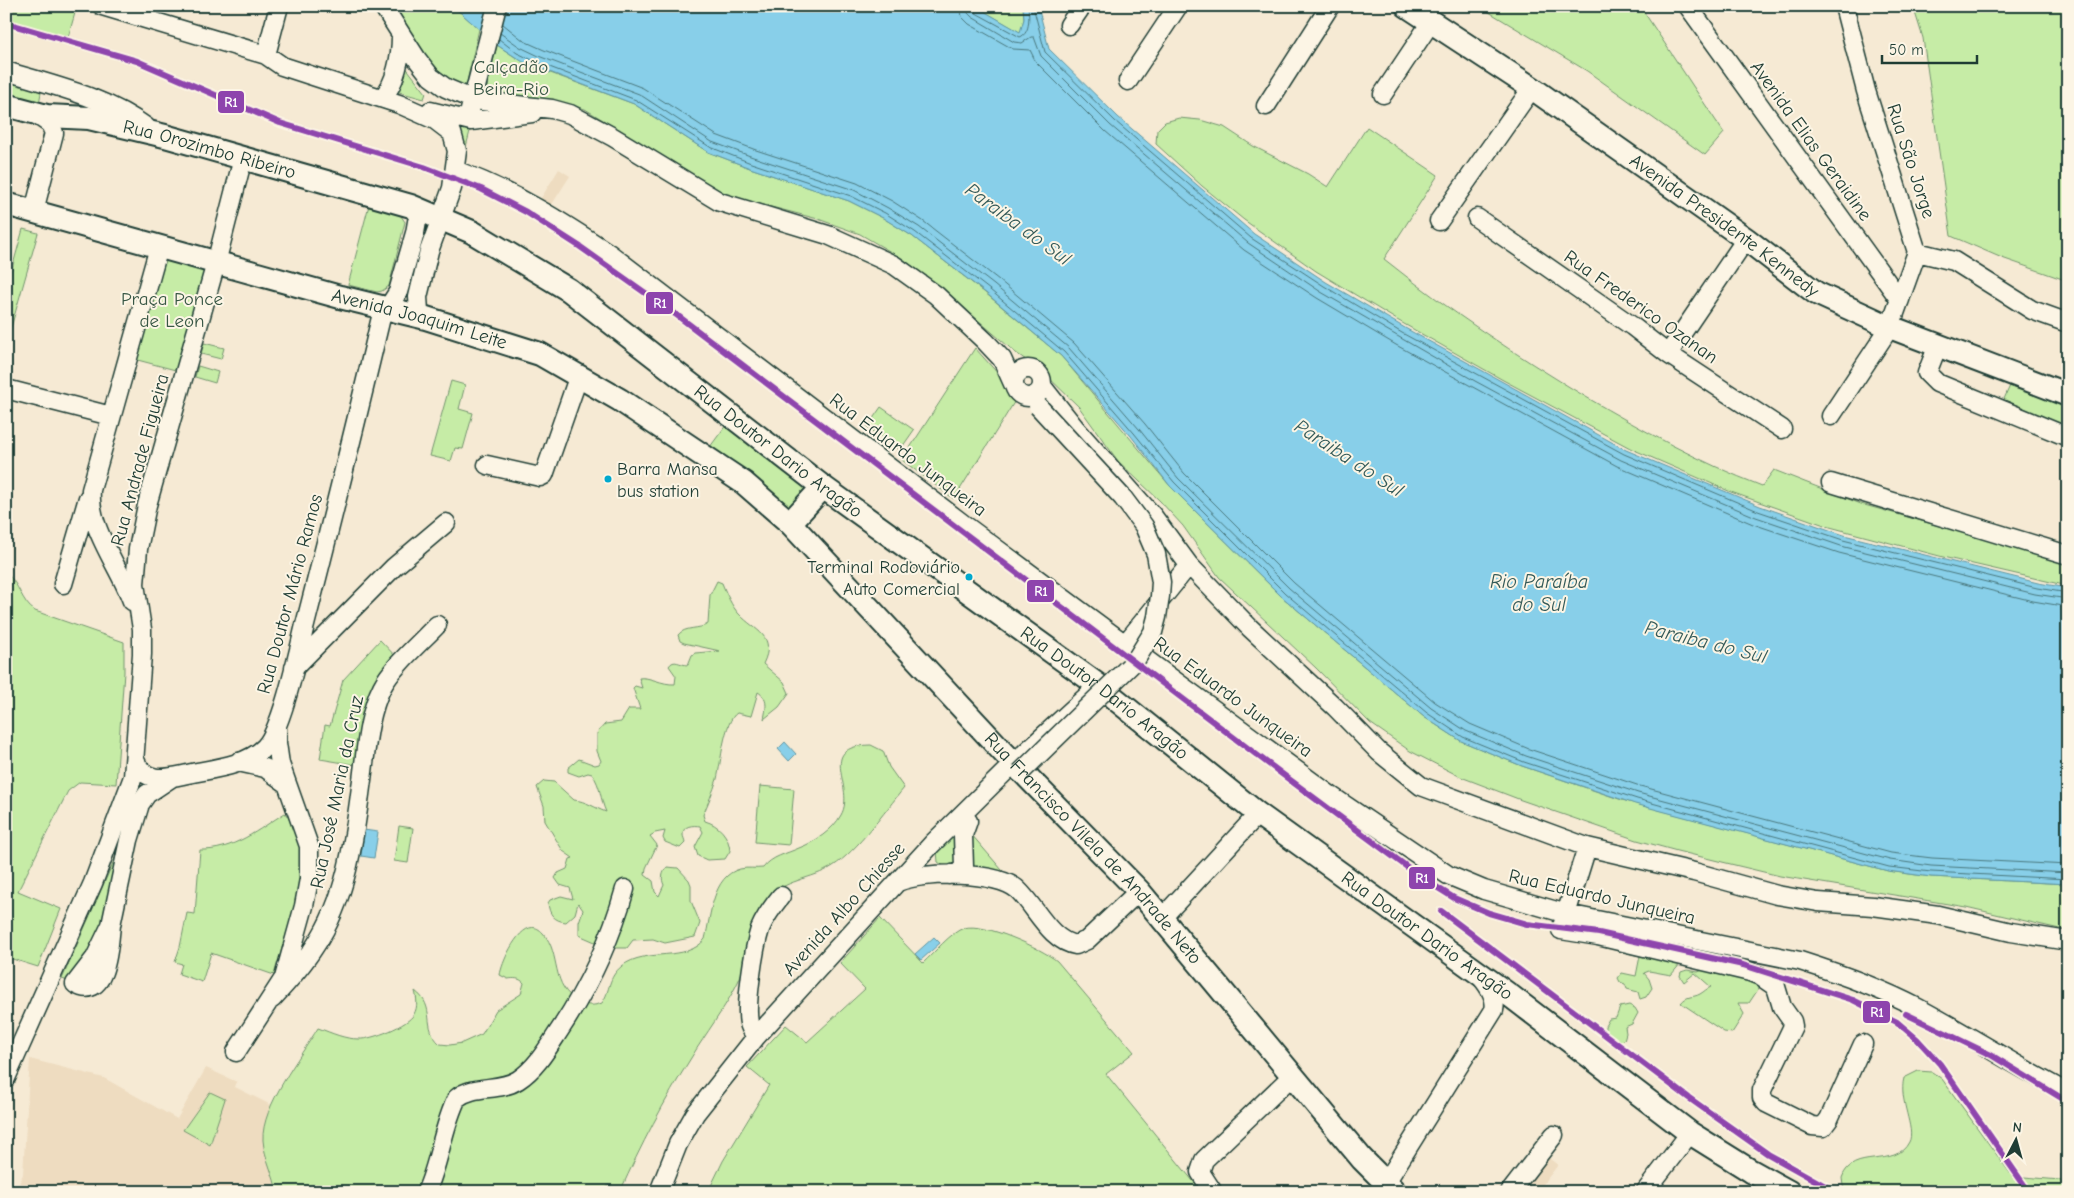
<svg xmlns="http://www.w3.org/2000/svg" width="2074" height="1198" font-family="'Comic Neue',sans-serif">
  <style>
    .built { fill: #eedcc0 }
    .green { fill: #c6eca6; stroke: #72946d }
    .water { fill: #88cfe9; stroke: #5e95a1 }
    .lines { fill: none; stroke-linecap: round; stroke-linejoin: round }
    .shore { stroke: #49777c; stroke-width: 1 }
    .minor-casing { stroke: #1f3d34; stroke-width: 21 }
    .major-casing { stroke: #1f3d34; stroke-width: 26 }
    .minor { stroke: #fcf5e5; stroke-width: 18 }
    .major { stroke: #fcf5e5; stroke-width: 22 }
    .minor-bridge-casing { stroke: #1f3d34; stroke-width: 21; stroke-linecap: butt }
    .minor-bridge { stroke: #fcf5e5; stroke-width: 18 }
    .rail-1-casing { stroke: #fcf5e5; stroke-width: 10 }
    .rail-1 { stroke: #8e44ad; stroke-width: 6 }
    .bus-dot { fill: #00a9ce; stroke: #fcf5e5; stroke-width: 2 }
    .labels { text-anchor: middle; dominant-baseline: central; stroke-width: 4; stroke-linejoin: round; paint-order: stroke }
    .bus-label { font-size: 18px; fill: #1f3d34; stroke: #fcf5e5; text-anchor: start }
    .park-label { font-size: 19px; fill: #385745; stroke: #fcf5e5 }
    .street-label { font-size: 19px; fill: #1f3d34; stroke: #fcf5e5 }
    .water-label { font-size: 20px; font-style: italic; fill: #345a58; stroke: #fcf5e5 }
    .line-badge { stroke: #fcf5e5; stroke-width: 2 }
    .badge-label { font-size: 14px; text-anchor: middle; font-weight: bold; fill: #fff }
  </style>
  <rect width="100%" height="100%" fill="#f6ead4"/>
  <filter id="ink" filterUnits="userSpaceOnUse"><feTurbulence type="fractalNoise" baseFrequency=".02" numOctaves="2"/><feDisplacementMap in="SourceGraphic" scale="10" xChannelSelector="R" yChannelSelector="G"/><feConvolveMatrix kernelMatrix="1 2 1 2 8 2 1 2 1" color-interpolation-filters="sRGB"/></filter>
  <g filter="url(#ink)">
    <!-- built -->
    <path class="built" d="M559,169l11,7 -21,33 -11,-6z
      M30,1059l74,19 73,41 29,-51 31,14 -2,5 36,18 -7,21 -1,15 14,51h-261l7,-18z
      M1546,1156l12,9 -21,27h-19z"/>
    <!-- green -->
    <path class="green" d="M6,6h71l-10,35 -61,-18z
      M395,6h58l26,23 -14,61c-36,-21 -49,-50 -70,-84z
      M975,6h48l1,13 -3,14z
      M1479,6h161l84,127 -19,22 -118,-84z
      M1913,6h155v275l-66,-23 -51,-22 -28,-198z
      M497,45l18,12 22,11 97,36 74,48 42,16 99,33 34,17 29,18 72,56 77,64 109,130 111,110 143,121 37,24 61,25 100,34 266,71 43,6 137,7v47l-102,-24 -186,-31 -103,-25 -40,-11 -116,-40 -60,-23 -51,-26 -40,-28 -54,-55 -97,-91 -36,-51 -23,-25 -42,-40 -39,-54 -37,-36 -26,-18 -75,-65 -38,-29 -43,-25 -42,-15 -93,-24 -140,-86 -19,-5 -81,-8z
      M401,61l25,32 -2,6 -32,-9z
      M6,70l37,11 -4,23 -33,-10z
      M1179,118l21,2 24,7 29,19 55,28 20,13 39,-60 71,48 -54,84c64,51 132,96 202,138 58,34 113,65 176,89l12,-16 87,34 207,58v24l-121,-28 -117,-31 -99,-35 -99,-43 -129,-69 -106,-60 -81,-49 -72,-51 -42,-34 -46,-42 1,-14 8,-8z
      M450,126l20,5 -6,24z
      M369,205l30,8 6,9 -16,64 -7,5 -5,1 -29,-7z
      M423,219l9,2 -20,73 -9,-3z
      M23,229l15,4 -32,112v-55z
      M161,250l52,16 -30,106 -53,-14z
      M204,343l20,5 -3,11 -20,-5z
      M975,348l43,48 -64,103 -52,-39z
      M198,366l20,6 -3,11 -20,-6z
      M2013,379l55,23v34l-68,-28z
      M451,381l14,4 -6,24 14,4 -10,36 -8,-1 -4,13 -21,-5z
      M881,407l33,23 -14,20 -33,-23z
      M729,421l89,63 -28,35 -83,-68z
      M6,573c14,11 15,29 29,38l89,31v30l-8,112 -36,-2 -12,9 -50,100 43,18 -23,58 -32,-10z
      M717,581l5,2c4,10 10,24 17,31 17,18 38,21 24,50l21,18 5,11 -10,14 -15,12c2,-11 5,-20 -6,-27l-7,24 -14,-3c-13,8 -16,50 -20,66 -4,13 -9,24 -14,36l2,6c14,4 24,15 25,30l-5,8 -18,1 -9,-4 -3,-9 8,-15 -3,-6c-6,-1 -18,-1 -17,9 0,2 2,5 2,8l-5,5 -15,-6 -2,-4 2,-7 -10,2 -5,3 7,9 -11,23 -1,7 8,6 2,11 4,4 5,-11c-3,-6 -2,-12 3,-18l11,1 11,12 2,5v16l9,22 -5,14 -30,6 -12,-4 -20,1 -6,8h-13l-21,6 2,-12 -16,-7v-13l4,-12 -5,-7 -3,11 -9,8c-12,-1 -17,-8 -18,-19l2,-3 11,-4 12,3 -3,-11 -10,-3 -5,-7 3,-5 9,-4 3,-10 3,-1 -10,-7 -18,-30 -1,-15 -7,-19 7,-6 10,1 20,18c12,1 21,8 32,12 -6,-13 -5,-26 -14,-38l-4,-1 -9,3 -11,-4v-4l11,-9 16,6 4,-1 2,-3 -4,-10v-18l8,-9 16,-2 8,-13h11l-7,-21 2,-2 7,2 -3,-10c10,-2 23,7 36,6l1,-8 -7,-10c5,-8 11,-1 19,-1l4,-10 3,-2 25,-2 -36,-8 -4,-2 -2,-6c7,-9 21,-5 30,-11l2,-29z
      M380,640l18,19 -42,106 -36,-6 5,-34 5,1 13,-46z
      M871,745l12,6 6,16 15,21c-19,23 -47,63 -71,78 -21,14 -50,13 -66,34 -21,25 -16,57 -30,84 -13,26 -31,49 -46,74 -27,43 -50,87 -71,134l-12,-7 -3,7h-328c-3,-17 -13,-35 -14,-52 -2,-33 38,-84 55,-112 14,5 26,11 41,11 12,1 50,-14 55,-25 4,-7 3,-15 1,-23 22,16 6,36 25,53l10,1 12,-2 20,-9 14,-24 25,-16 3,-11c-4,-5 -10,-5 -16,-4l-8,-4c2,-14 24,-64 43,-42 19,21 6,54 37,69 8,4 14,4 22,1 9,-13 5,-25 20,-37 24,-19 65,-3 83,-27 6,-23 7,-63 35,-70 8,-2 15,0 23,-1 9,-12 23,-14 36,-20 16,-6 34,-18 42,-33 16,-28 -27,-69 30,-70z
      M760,786l34,3 -5,56 -34,-3z
      M285,813c6,8 13,17 15,27 8,37 -16,98 -26,135l-63,-22 -9,29 -23,-8 3,-10 -7,-2 5,-15 7,-34 8,1 5,-64c33,1 59,-21 85,-37z
      M399,826l14,2 -5,35 -14,-2z
      M958,833l-3,33 -10,1 -7,-5 -1,-11 7,-9z
      M971,834l37,43 -40,-8z
      M123,840l-13,79 -36,64 -12,-4z
      M880,918l43,45c11,-10 28,-31 41,-35 20,-6 77,20 93,33l77,91 -28,22 96,118h-494l15,-31 46,-76 -22,-18 39,-42 21,17 58,-53 -25,-26z
      M1616,948l65,15 -10,12 -22,-4 -5,2 5,6 3,9 -6,9 -6,2 -2,-7 -11,-3 -2,-5 -5,-2 -2,-4 4,-5 14,3 4,-20 -21,-5z
      M1712,966l46,19 1,3 -10,15h-11l6,11 -12,19 -8,-1 -43,-29c6,-8 12,-5 19,-9 5,-3 6,-5 11,-7l-16,-14 -11,9 -4,-6 1,-4 6,-2 11,2z
      M1629,1005l6,3 3,5 -6,11 -7,3 1,6 -2,7 -6,2 -13,-9v-7l4,-7 7,-1 4,-11z
      M1918,1071l14,1 10,7 70,97 48,4 8,12h-221l-4,-6 -1,-8c10,-31 53,-8 67,-36 7,-13 -11,-42 -5,-64z
      M210,1092l15,7 -15,46 -27,-15z"/>
    <!-- water -->
    <path class="water" d="M453,6h522l45,26 4,-13 -1,-13h15l11,43 69,68 136,117 72,48 79,46 221,122 134,56 84,29 194,48 30,5v296l-137,-7 -43,-6 -253,-67 -113,-38 -61,-25 -37,-24 -143,-121 -111,-110 -39,-50 -70,-80 -74,-62 -75,-58 -29,-18 -34,-17 -99,-33 -42,-16 -74,-48 -111,-42 -26,-17z
      M785,742l11,12 -7,7 -11,-12z
      M364,830l14,2 -4,26 -13,-2z
      M934,937l6,6 -19,17 -6,-6z"/>
    <g class="lines">
      <!-- shore -->
      <path class="shore" d="M960,6l2,11 7,7 44,25 17,1 6,12 69,69 139,119 73,48 79,47 221,121 136,58 86,29 194,48 35,6
        M967,6l1,7 4,4 42,25 8,1 9,-6h3l7,19 69,69 138,118 73,49 154,89 146,79 135,57 85,29 194,48 33,5
        M974,6l2,7 44,24c11,-4 9,-22 8,-31
        M1033,6l12,46 70,69 136,117 73,48 78,47 222,121 134,57 85,29 194,48 31,5
        M503,24l21,17 20,9 99,38 73,47 40,15 101,33 35,18 31,20 76,59 75,63 71,81 39,49 110,110 141,119 35,22 59,25 111,37 251,67 41,5 136,7
        M500,33l20,14 21,10 98,37 73,48 41,15 101,33 34,18 31,19 75,58 75,63 70,81 39,49 111,110 142,120 35,23 60,25 112,37 252,67 41,6 137,7
        M499,39l18,14 22,10 97,37 74,47 41,16 100,33 34,17 30,19 75,58 74,62 70,81 40,49 111,111 142,120 36,24 61,25 113,37 252,68 42,5 137,7"/>
      <!-- minor casing -->
      <g class="minor-casing">
        <path id="minor" d="M102,6l164,49 16,11 117,38 36,16 17,13 5,18 -5,37 -23,63 -11,46 1,14 7,7
          M383,6l34,53 14,18 15,11 28,12 78,9 18,5 43,23 107,65 108,33 66,30 42,30 49,46 17,18 13,29
          M1688,6l212,294
          M1069,25l13,-19
          M266,55l13,-49
          M6,71c48,15 100,26 140,56
          M1128,81l50,-75
          M1383,94l48,-72
          M382,98c14,-14 19,-43 19,-62
          M1266,106l64,-100
          M470,110l27,-104
          M430,111l41,10 61,-8
          M455,170c59,22 103,49 155,84l356,272 159,118 205,151 118,80 36,15 83,24 233,47c41,13 80,27 118,47 51,27 99,59 150,85
          M34,211l20,-78 -4,-9 -16,-11
          M1477,218l155,108 36,28 114,75
          M1439,221l93,-133
          M1917,252l37,9 78,49 36,13
          M1938,345l-11,28 10,10 131,54
          M1668,354l78,-115
          M1014 383a14 14 0 1 1 28 0a14 14 0 1 1-28 0Z
          M1042,386l34,43 77,87 36,49 61,63 85,79 44,45 42,34 166,61 107,25 83,23 41,7 55,4 65,9 73,17 57,9
          M6,389l105,27
          M1831,416l59,-89 27,-75 -51,-161 -22,-85
          M487,465l53,12 4,-2 35,-100
          M1831,483l237,72
          M63,584l25,-86
          M132,601c-13,-36 -44,-72 -41,-111l68,-243
          M1125,644l64,-79
          M294,668l100,-101 52,-44
          M135,760c9,23 29,19 48,15 26,-6 62,-8 82,-28 17,-18 33,-94 40,-122 27,-105 53,-211 78,-316l8,-6 7,-11 17,-59 3,-17 -7,-10
          M238,762l27,6 21,15
          M1587,847l-26,83 37,6 152,36 10,4 16,11 6,20 10,14 1,5 -31,64v8l4,5 46,23 11,1 6,-8 34,-75
          M949,875l10,-3 5,-5 -1,-32 5,-14
          M898,882c25,-11 100,-11 120,8 18,17 32,51 58,55l11,-5 52,-49
          M1162,918l96,-104
          M111,925c-2,18 -4,78 -36,59l20,-26 16,-33 18,-85 11,-36 7,-10 24,-16
          M272,999c15,-16 31,-34 43,-53 31,-46 39,-105 46,-159 5,-33 6,-70 21,-100 10,-20 39,-45 55,-62
          M756,1037c-3,-5 -6,-9 -7,-14 -4,-18 5,-75 11,-94 5,-12 13,-23 21,-33
          M236,1052l48,-74 20,-72 5,-27v-33l-29,-82 -3,-21v-15
          M6,1078l87,-195 40,-106 9,-123v-25l-7,-45 3,-35 9,-44 69,-242 27,-105
          M1385,1184l109,-174c3,-12 -5,-23 -13,-33
          M426,1192c14,-30 16,-64 31,-94 17,-14 42,-6 61,-18 17,-11 28,-29 39,-46 31,-46 53,-91 68,-145
          M659,1192l19,-48 17,-30 61,-77 176,-193 83,-82 83,-76
          M1213,1192l-13,-20 4,-12 89,-85
          M1510,1192l44,-57
          M1645,1192l45,-59"/>
      </g>
      <!-- major casing -->
      <g class="major-casing">
        <g id="major">
          <path id="s1" d="M1407,6l125,82 214,151 70,54 74,34 178,68"/>
          <path id="s2" d="M6,105l41,11 42,2 76,18 246,70 61,26 97,58 254,197 275,198 160,129 254,183 178,136 61,38 38,21"/>
          <path id="s3" d="M6,204l334,93 86,21 114,36 80,46 124,83 46,40 215,231 134,137 223,268 33,33"/>
          <path d="M790,523l33,-36"/>
        </g>
      </g>
      <!-- minor -->
      <use href="#minor" class="minor"/>
      <!-- major -->
      <use href="#major" class="major"/>
      <!-- minor-bridge casing -->
      <g class="minor-bridge-casing">
        <path id="minor-bridge" d="M1020,773l115,-112 18,-29 4,-15 3,-21 1,-14 -5,-28 -12,-28 -21,-28 -85,-92"/>
      </g>
      <!-- minor-bridge -->
      <use href="#minor-bridge" class="minor-bridge"/>
      <!-- rail-1 casing -->
      <g class="rail-1-casing">
        <path id="rail-1" d="M6,23l131,38 143,62 144,44 57,22 45,23 53,34 99,70 604,458 140,104 32,20 35,15 38,11 72,9 144,32 110,35 44,22 20,17 23,25 89,128
          M1441,911l248,187 79,56 68,38
          M1906,1014l85,41 77,47"/>
      </g>
      <!-- rail-1 -->
      <use href="#rail-1" class="rail-1"/>
    </g>
  </g>
  <!-- markers -->
  <g class="bus-dot">
    <circle cx="608" cy="479" r="4.5"/>
    <circle cx="969" cy="577" r="4.5"/>
  </g>
  <g class="labels">
    <!-- bus labels -->
    <g class="bus-label">
      <text x="617" y="469">Barra Mansa<tspan x="617" dy="22">bus station</tspan></text>
      <text x="960" y="567" text-anchor="end">Terminal Rodoviário<tspan x="960" dy="22">Auto Comercial</tspan></text>
    </g>
    <!-- park labels -->
    <g class="park-label">
      <text x="511" y="67">Calçadão<tspan x="511" dy="22">Beira-Rio</tspan></text>
      <text x="172" y="299">Praça Ponce<tspan x="172" dy="22">de Leon</tspan></text>
    </g>
    <!-- street labels -->
    <g class="street-label">
      <text transform="translate(1811 141) rotate(54)">Avenida Elias Geraidine</text>
      <text stroke="none"><textPath href="#s2" startOffset="209">Rua Orozimbo Ribeiro</textPath></text>
      <text transform="translate(1911 161) rotate(72)">Rua São Jorge</text>
      <text stroke="none"><textPath href="#s1" startOffset="386">Avenida Presidente Kennedy</textPath></text>
      <text transform="translate(1641 307) rotate(35)">Rua Frederico Ozanan</text>
      <text stroke="none"><textPath href="#s3" startOffset="429">Avenida Joaquim Leite</textPath></text>
      <text stroke="none"><textPath href="#s2" startOffset="862">Rua Doutor Dario Aragão</textPath></text>
      <text transform="translate(908 455) rotate(37)">Rua Eduardo Junqueira</text>
      <text transform="translate(140 460) rotate(-75)">Rua Andrade Figueira</text>
      <text transform="translate(290 594) rotate(-75)">Rua Doutor Mário Ramos</text>
      <text stroke="none"><textPath href="#s2" startOffset="1268">Rua Doutor Dario Aragão</textPath></text>
      <text transform="translate(1233 697) rotate(36)">Rua Eduardo Junqueira</text>
      <text transform="translate(337 792) rotate(-78)">Rua José Maria da Cruz</text>
      <text stroke="none"><textPath href="#s3" startOffset="1302">Rua Francisco Vilela de Andrade Neto</textPath></text>
      <text transform="translate(1602 897) rotate(13)">Rua Eduardo Junqueira</text>
      <text transform="translate(844 909) rotate(-48)">Avenida Albo Chiesse</text>
      <text stroke="none"><textPath href="#s2" startOffset="1672">Rua Doutor Dario Aragão</textPath></text>
    </g>
    <!-- water labels -->
    <g class="water-label">
      <text transform="translate(1018 224) rotate(36)">Paraiba do Sul</text>
      <text transform="translate(1349 458) rotate(33)">Paraiba do Sul</text>
      <text x="1539" y="581">Rio Paraíba<tspan x="1539" dy="23">do Sul</tspan></text>
      <text transform="translate(1706 642) rotate(14)">Paraiba do Sul</text>
    </g>
  </g>
  <g class="line-badge">
    <rect x="217" y="90" width="28" height="24" rx="5" fill="#8e44ad"/>
    <rect x="645" y="291" width="29" height="24" rx="5" fill="#8e44ad"/>
    <rect x="1026" y="579" width="29" height="24" rx="5" fill="#8e44ad"/>
    <rect x="1408" y="866" width="28" height="24" rx="5" fill="#8e44ad"/>
    <rect x="1862" y="1000" width="29" height="24" rx="5" fill="#8e44ad"/>
  </g>
  <g class="badge-label">
    <text x="231" y="107">R1</text>
    <text x="660" y="308">R1</text>
    <text x="1041" y="596">R1</text>
    <text x="1422" y="883">R1</text>
    <text x="1877" y="1017">R1</text>
  </g>
  <!-- margin -->
  <rect width="2074" height="1198" fill="none" stroke="#fcf5e5" stroke-width="25"/>
  <rect x="12" y="12" width="2049" height="1173" fill="none" stroke="#1f3d34" stroke-width="2" filter="url(#ink)"/>
  <!-- north arrow -->
  <g transform="translate(2016 1140) rotate(6)" stroke="#fcf5e5" stroke-width="4" paint-order="stroke">
  <path d="M0-4L9 19L0 12L-9 19Z" fill="#1f3d34"/>
  <text y="-8" font-size="14" font-weight="bold" text-anchor="middle" fill="#1f3d34">N</text>
  </g>
  <!-- scale -->
  <path d="M1882 55v8h95v-8" fill="none" stroke="#1f3d34" stroke-width="2.5"/>
  <text x="1889" y="55" font-size="15" fill="#1f3d34" stroke="#fcf5e5" stroke-width="4" paint-order="stroke">50 m</text>
</svg>
